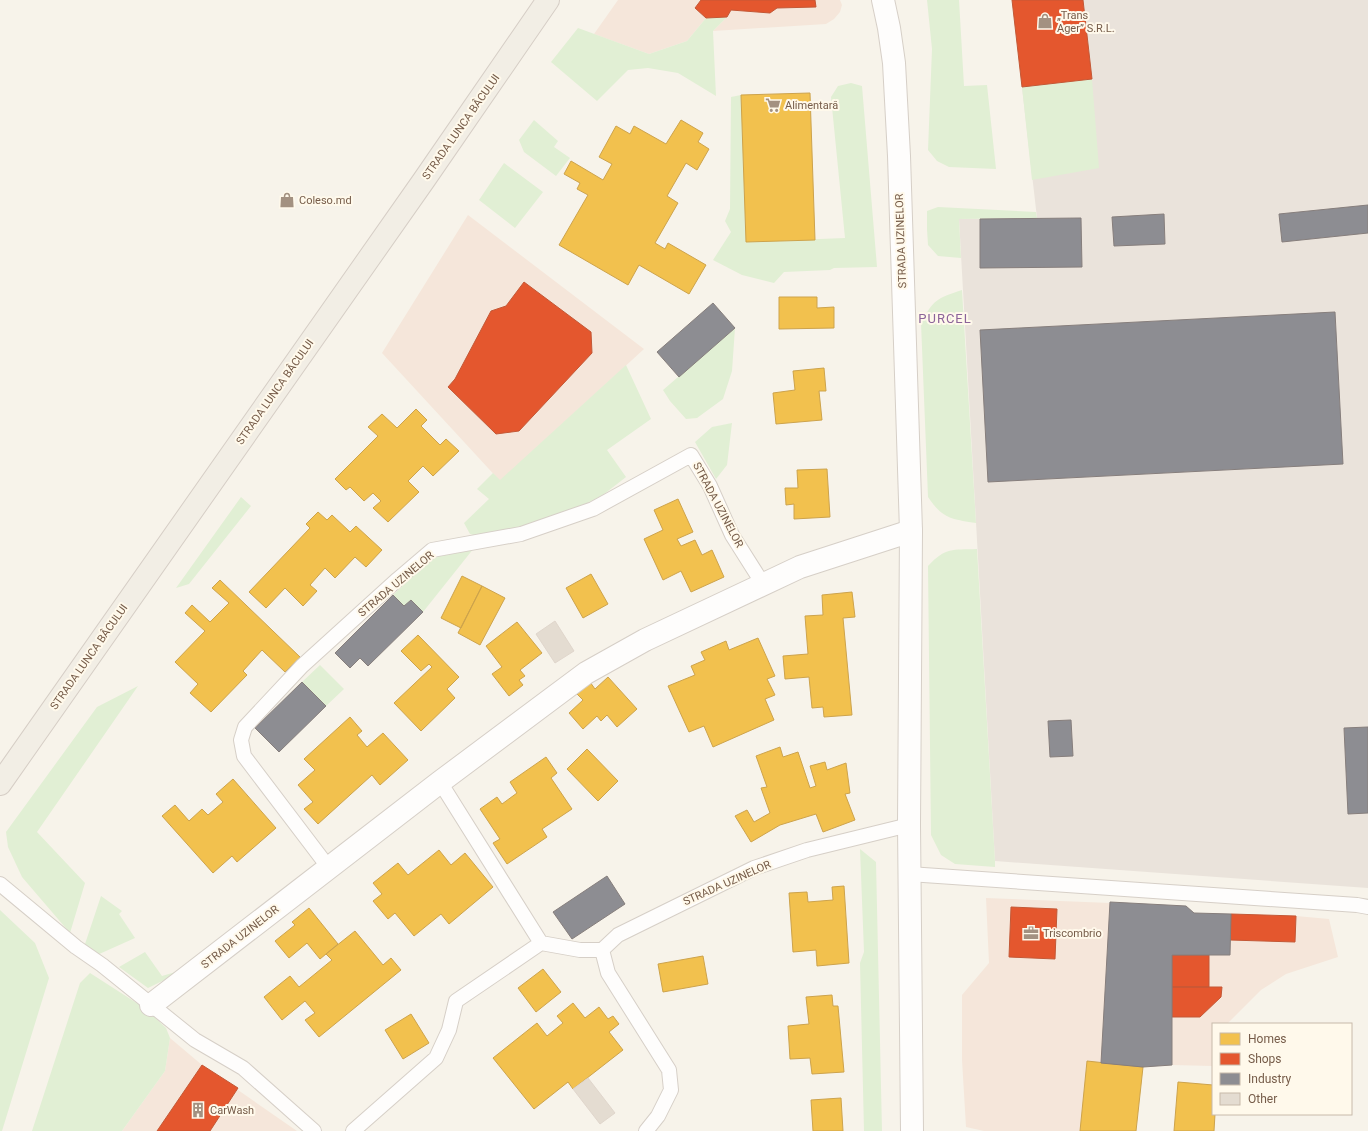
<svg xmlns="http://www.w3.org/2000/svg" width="1368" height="1131" font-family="Roboto,sans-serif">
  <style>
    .commercial { fill: #f5e6da }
    .industrial { fill: #eae3db }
    .green { fill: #e1efd4 }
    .homes { fill: #f2c14e; stroke: #cda34c }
    .shops { fill: #e4572e; stroke: #c35836 }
    .industry { fill: #8d8d92; stroke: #867e7c }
    .building { fill: #e4dcd1; stroke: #e0d6cc }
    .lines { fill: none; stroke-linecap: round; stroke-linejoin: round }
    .service-casing { stroke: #d6cfc7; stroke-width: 16 }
    .minor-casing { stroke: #d6cfc7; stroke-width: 24 }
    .tertiary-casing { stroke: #d6cfc7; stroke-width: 24 }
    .primary-casing { stroke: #d6cec6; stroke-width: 24 }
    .service { stroke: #fefdfc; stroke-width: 14 }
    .minor { stroke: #fefdfc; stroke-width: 22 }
    .tertiary { stroke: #fefdfc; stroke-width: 22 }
    .primary { stroke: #f2eee5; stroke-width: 22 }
    .labels { text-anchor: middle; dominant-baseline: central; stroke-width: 4; stroke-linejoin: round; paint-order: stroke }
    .poi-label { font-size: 11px; fill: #765c49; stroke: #fff9eb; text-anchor: start }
    .street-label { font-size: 11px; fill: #765c49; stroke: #fff9eb }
    .quarter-label { font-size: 13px; letter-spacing: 1px; fill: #8c649a; stroke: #fff9eb }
  </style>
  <rect width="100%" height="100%" fill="#f7f3ea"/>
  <!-- commercial -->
  <path class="commercial" d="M618,0h222l2,5 -2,7 -6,7 -8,5 -113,7 14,-14 -21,1 -19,23 -38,13 -55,-20z
    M468,215l176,134 -144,132 -118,-128z
    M986,898l200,8 8,7 102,3 33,3 9,38 -52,17 -25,16 -34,34h-14v42l-41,-1 -29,2 -56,-6 -7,70h-96l-18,-4 -4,-67v-65l27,-32z
    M170,1038l32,27 95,66h-175l43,-60z"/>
  <!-- industrial -->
  <path class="industrial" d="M1012,0h356v888l-373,-27 -36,-642 78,-1z"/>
  <!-- green -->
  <path class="green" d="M927,0h32l5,86 23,-1 9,84 -47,-2 -12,-6 -9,-11 4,-101z
    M727,17l-14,14 3,65 -38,-23 -30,-5 -20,2 -31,31 -46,-39 27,-34 71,26 38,-13 19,-23z
    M1092,79l7,89 -67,12 -10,-93z
    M851,83l11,3 15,181 -43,1 -4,2 -46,2 -10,11 -32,-8 -29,-15 18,-28 -6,-11 5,-12 1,-112 10,-2 5,147 99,-4 -14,-141 7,-11z
    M534,120l24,21 -4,6 16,11 -14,18 -32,-24 -5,-12z
    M504,163l39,29 -28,36 -36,-28z
    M938,207l98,5 1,6 -78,1 2,39 -23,-2 -10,-11 -1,-16v-18z
    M962,290l14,233c-25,-4 -33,-4 -48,-26l-7,-174c13,-24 15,-24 41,-33z
    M735,328l-3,43 -9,28 -26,19 -11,1 -16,-18 -7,-11z
    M626,365l25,54 -44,31 19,27 -23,18 -49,25 -73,17 -11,-3 -6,-11 25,-24 -12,-10 16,-16 7,7z
    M732,423l-5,42 -11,14 -21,-37 17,-15z
    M241,497l10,9 -62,78 -13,4z
    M474,548l-51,64 -12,-12 -7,6 -11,-11 34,-32 17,-10z
    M977,549l18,312v6l-40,-3 -14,-9 -10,-20 -3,-269c18,-19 24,-16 49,-17z
    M320,665l24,24 -18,17 -24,-24z
    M138,686l-101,146 48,51 -15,50 -48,-56 -14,-30 -2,-15 91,-125z
    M860,849l16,13 6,269h-18l-4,-168 4,-11z
    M101,896l21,15 -3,3 16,24 -38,17 -12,-11z
    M0,910l35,33 14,35 -47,153h-2z
    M145,952l17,24 27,-8 -41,20 -29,-21z
    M90,973l56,36 20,19 4,10 -5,33 -43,60h-90l48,-148z"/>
  <!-- homes -->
  <path class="homes" d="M810,93l5,147 -69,2 -5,-147z
    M681,120l22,13 -5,9 11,7 -12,21 -11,-7 -19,33 11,7 -23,40 10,6 3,-6 38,22 -17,29 -50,-29 -11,20 -69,-40 29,-50 -11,-6 3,-6 -16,-9 7,-13 32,19 9,-16 -13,-7 17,-31 14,8 4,-8 32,18z
    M779,297h38v11l17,-1v21l-55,1z
    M824,368l2,23h-7l3,29 -46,4 -3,-31 22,-3 -2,-19z
    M416,409l11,11 -6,6 19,19 6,-6 13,12 -26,25 -10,-10 -15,15 11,11 -31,30 -15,-14 8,-7 -8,-8 -9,8 -14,-14 -4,3 -11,-11 43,-43 -10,-9 14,-13 15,14z
    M827,469l3,48 -36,2v-15l-8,1 -1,-17h13l-1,-18z
    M678,499l15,33 -16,7 4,7 14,-6 7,15 10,-5 12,27 -33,15 -10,-21 -18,9 -19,-41 19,-9 -9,-20z
    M318,512l9,8 5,-5 18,17 6,-6 26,24 -16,17 -11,-10 -20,21 -10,-10 -15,17 7,6 -14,15 -18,-18 -19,20 -17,-16 61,-64 -4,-4z
    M591,574l17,30 -25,14 -17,-30z
    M462,576l20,10 -21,42 -20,-10z
    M220,580l80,77 -15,15 -23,-22 -19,21 4,4 -36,37 -21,-19 8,-9 -23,-22 30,-31 -20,-18 7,-8 18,17 19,-19 -17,-15z
    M482,586l23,12 -25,47 -22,-12z
    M852,592l3,25 -12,1 9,97 -28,2 -1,-10 -11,1 -3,-31 -24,2 -2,-23 25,-2 -3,-38 18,-1 -1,-20z
    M517,622l25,31 -22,17 5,6 -6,4 4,5 -14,11 -17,-22 10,-7 -16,-21z
    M418,635l41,42 -12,12 8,9 -34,33 -27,-28 38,-36 -3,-3 -8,7 -20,-20z
    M758,638l17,38 -8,3 8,16 -10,4 9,21 -61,27 -9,-21 -15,6 -21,-46 27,-11 -4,-9 14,-6 -4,-8 25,-11 3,9z
    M608,677l29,32 -20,18 -10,-12 -6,6 -4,-5 -14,13 -14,-16 14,-13 -6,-6 13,-12 5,7z
    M350,717l12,14 -5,4 10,12 16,-14 25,27 -28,25 -8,-10 -54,49 -14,-15 9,-7 -15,-17 17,-15 -11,-11z
    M780,747l3,10 15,-5 12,36 6,-2 -6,-20 15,-4 2,8 19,-7 4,30 -5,1 10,26 -32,12 -7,-18 -36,11 -29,17 -16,-26 12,-6 7,12 16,-9 -9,-25 6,-1 -11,-31z
    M587,749l31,32 -20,20 -31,-32z
    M546,757l11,16 -6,5 21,31 -30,20 5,8 -40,27 -14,-21 7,-4 -20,-30 17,-12 5,7 15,-11 -7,-11z
    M233,779l43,49 -39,34 -5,-6 -19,17 -51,-57 13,-11 14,16 13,-12 6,6 15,-13 -7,-8z
    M439,850l12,15 14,-12 28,34 -44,37 -8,-10 -27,22 -19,-23 -7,6 -15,-18 9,-7 -9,-11 25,-20 10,12z
    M844,886l5,77 -32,3 -1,-16 -23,2 -4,-59 18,-1 1,10 25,-2 -1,-13z
    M309,908l29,36 -18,15 -13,-16 -18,15 -14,-17 20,-16 -3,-3z
    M355,931l28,34 8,-7 10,12 -82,67 -14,-17 10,-7 -10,-12 -23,19 -18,-23 26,-21 9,11 33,-27 -6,-6z
    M703,956l5,28 -45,8 -5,-28z
    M543,969l18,23 -25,20 -18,-24z
    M832,995l1,11h5l6,66 -32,2 -2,-16 -20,1 -2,-33 21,-2 -3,-27z
    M573,1003l12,15 14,-11 9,12 5,-3 6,8 -10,8 14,18 -50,39 -5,-7 -34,27 -41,-51 44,-35 10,13 16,-13 -6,-7z
    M411,1014l18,29 -26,16 -18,-29z
    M1087,1061l56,6 -7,64h-56z
    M1178,1082l35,3v29h2l-1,17h-40z
    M841,1098l2,33h-30l-2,-31z"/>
  <!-- shops -->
  <path class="shops" d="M701,0h114l1,7 -39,1 -7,5 -39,-3 -4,7 -21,1 -11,-10z
    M1012,0h71l9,79 -70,8z
    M524,282l67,50 1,21 -73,78 -23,3 -48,-47 7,-8 36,-68 15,-5z
    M1011,907l46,2 -2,50 -46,-2z
    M1231,914l65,2 -1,26 -65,-2z
    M1172,955h37v32h-37z
    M1172,987h50l-1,10 -21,20h-28z
    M202,1065l36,23 -28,43h-53z"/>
  <!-- industry -->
  <path class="industry" d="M1368,205v28l-86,9 -3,-28z
    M1164,214l1,30 -51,2 -2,-29z
    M1081,218l1,49 -102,1v-49z
    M713,303l22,25 -56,49 -22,-25z
    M1335,312l8,152 -355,18 -8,-152z
    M393,595l11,11 7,-6 12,12 -55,54 -8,-8 -10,10 -15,-15z
    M302,682l24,24 -47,46 -24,-24z
    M1071,720l2,36 -23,1 -2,-36z
    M1368,727v86l-20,1 -4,-86z
    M607,876l18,28 -53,35 -19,-27z
    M1110,902l76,4 8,7 37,1 -1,41h-58v110l-29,2 -42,-4z"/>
  <!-- building -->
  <path class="building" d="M555,621l19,30 -19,12 -19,-29z
    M588,1078l27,35 -15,11 -27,-35z"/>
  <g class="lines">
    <!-- service casing -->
    <g class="service-casing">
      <path id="service" d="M440,782l101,161
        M329,868l-85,-112 -3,-16 4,-13 57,-61 96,-87 34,-29 89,-16 72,-25 98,-54 19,31 22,49 31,49
        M909,874l448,31 11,2
        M0,884l76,63 26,18 93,75 48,28 71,63
        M353,1131l83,-73 13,-28 7,-29 85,-58 39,7h22
        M646,1131l12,-15 13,-26 -2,-20 -61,-97 -6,-23 16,-15 136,-67 53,-18 102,-25"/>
    </g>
    <!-- minor casing -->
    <g class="minor-casing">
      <path id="minor" d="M151,1005l289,-223 146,-109 59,-33 155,-73 111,-36"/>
    </g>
    <!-- tertiary casing -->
    <g class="tertiary-casing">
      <path id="tertiary" d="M883,0l6,28 5,35 5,93 12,375 -2,294 3,306"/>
    </g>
    <!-- primary casing -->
    <g class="primary-casing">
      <path id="primary" d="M0,784l424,-604 124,-180"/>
    </g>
    <!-- service -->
    <use href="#service" class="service"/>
    <!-- minor -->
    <use href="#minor" class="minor"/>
    <!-- tertiary -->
    <use href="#tertiary" class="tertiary"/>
    <!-- primary -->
    <use href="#primary" class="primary"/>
  </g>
  <!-- icons -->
  <defs>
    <g id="shop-bare" transform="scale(1.2)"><path d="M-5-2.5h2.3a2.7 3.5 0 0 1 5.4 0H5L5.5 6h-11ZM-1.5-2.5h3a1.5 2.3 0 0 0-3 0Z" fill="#a39181" stroke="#fff9eb" stroke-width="2.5" paint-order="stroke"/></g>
    <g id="supermarket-bare" transform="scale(1.2)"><path d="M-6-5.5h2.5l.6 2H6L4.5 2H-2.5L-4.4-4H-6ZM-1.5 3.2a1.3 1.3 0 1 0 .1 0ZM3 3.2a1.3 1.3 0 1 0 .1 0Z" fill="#a39181" stroke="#fff9eb" stroke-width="2.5" paint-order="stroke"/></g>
    <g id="office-bare" transform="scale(1.2)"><path d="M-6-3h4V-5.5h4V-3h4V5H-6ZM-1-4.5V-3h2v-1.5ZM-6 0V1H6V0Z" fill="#a39181" stroke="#fff9eb" stroke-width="2.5" paint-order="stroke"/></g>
    <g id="building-bare" transform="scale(1.2)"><path d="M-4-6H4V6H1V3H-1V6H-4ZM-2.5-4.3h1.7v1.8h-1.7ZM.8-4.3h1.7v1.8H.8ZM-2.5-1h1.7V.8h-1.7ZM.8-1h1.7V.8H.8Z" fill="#a39181" stroke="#fff9eb" stroke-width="2.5" paint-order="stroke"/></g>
  </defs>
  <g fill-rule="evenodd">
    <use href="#shop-bare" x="1045" y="21"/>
    <use href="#supermarket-bare" x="773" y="105"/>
    <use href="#shop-bare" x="287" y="200"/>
    <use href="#office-bare" x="1031" y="933"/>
    <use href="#building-bare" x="198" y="1110"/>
  </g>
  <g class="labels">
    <!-- poi labels -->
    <g class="poi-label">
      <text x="1057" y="15">„Trans<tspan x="1057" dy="13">Ager” S.R.L.</tspan></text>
      <text x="785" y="105">Alimentară</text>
      <text x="299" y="200">Coleso.md</text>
      <text x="1043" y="933">Triscombrio</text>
      <text x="210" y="1110">CarWash</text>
    </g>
    <!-- street labels -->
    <g class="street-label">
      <text transform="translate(461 127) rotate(-55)">STRADA LUNCA BÂCULUI</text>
      <text transform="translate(901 241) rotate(-92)">STRADA UZINELOR</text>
      <text transform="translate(275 392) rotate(-55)">STRADA LUNCA BÂCULUI</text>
      <text transform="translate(718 505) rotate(62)">STRADA UZINELOR</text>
      <text transform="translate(396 584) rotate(-40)">STRADA UZINELOR</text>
      <text transform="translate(89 657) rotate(-55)">STRADA LUNCA BÂCULUI</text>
      <text transform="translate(727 883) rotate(-24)">STRADA UZINELOR</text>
      <text transform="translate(240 937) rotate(-38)">STRADA UZINELOR</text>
    </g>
    <!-- quarter labels -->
    <g class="quarter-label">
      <text x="945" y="318">PURCEL</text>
    </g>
  </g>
  <!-- legend -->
  <rect x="1212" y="1023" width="140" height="92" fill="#fff9eb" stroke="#c8baaa"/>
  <rect x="1220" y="1033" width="20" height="12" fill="#f2c14e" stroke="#c8baaa"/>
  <text x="1248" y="1043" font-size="12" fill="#765c49">Homes</text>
  <rect x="1220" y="1053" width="20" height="12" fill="#e4572e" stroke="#c8baaa"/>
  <text x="1248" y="1063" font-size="12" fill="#765c49">Shops</text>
  <rect x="1220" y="1073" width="20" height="12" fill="#8d8d92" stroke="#c8baaa"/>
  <text x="1248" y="1083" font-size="12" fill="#765c49">Industry</text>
  <rect x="1220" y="1093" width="20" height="12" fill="#e4dcd1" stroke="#c8baaa"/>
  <text x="1248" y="1103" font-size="12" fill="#765c49">Other</text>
</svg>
